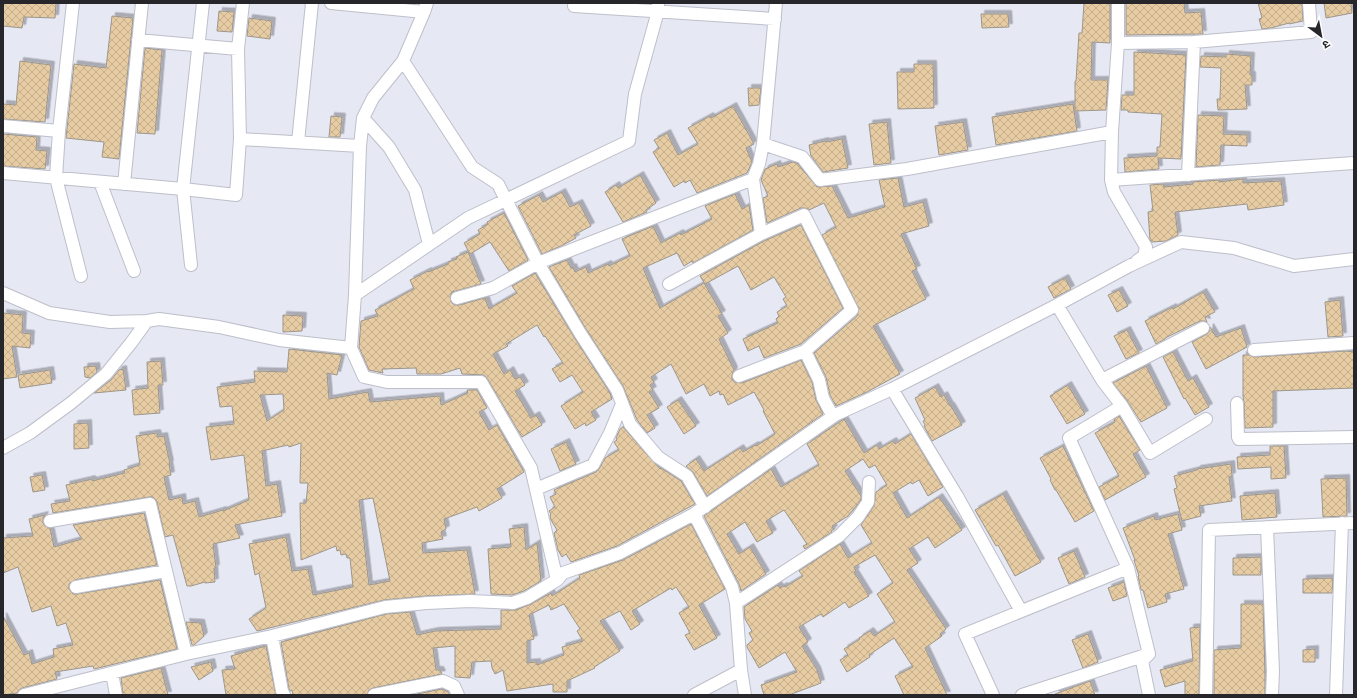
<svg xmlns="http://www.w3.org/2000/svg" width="1357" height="698" font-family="'Varela Round','Noto Sans Devanagari',sans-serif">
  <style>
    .building { fill: url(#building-cross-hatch); stroke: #9c968c; fill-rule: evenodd; filter: url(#shadow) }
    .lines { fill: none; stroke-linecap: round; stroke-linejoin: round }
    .minor-casing { stroke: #bdbfca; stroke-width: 14 }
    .minor { stroke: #fff; stroke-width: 12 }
  </style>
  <defs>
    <pattern id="building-cross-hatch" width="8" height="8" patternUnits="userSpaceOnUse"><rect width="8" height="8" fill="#e7cca3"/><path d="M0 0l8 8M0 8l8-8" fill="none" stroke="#c6af8c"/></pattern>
    <filter id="shadow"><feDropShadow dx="3.5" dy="-3.5" stdDeviation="0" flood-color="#0004"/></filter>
  </defs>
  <rect width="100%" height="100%" fill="#e6e8f4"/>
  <!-- building -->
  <path class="building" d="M3,3h53l-1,15 -31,-1 -2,11 -19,-2z
    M1084,3h26v40l-18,-1 -1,38h17l-2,30 -31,1v-30h1l3,-48h3z
    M1126,3h58l1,10 16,-1 2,22 -77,1z
    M1258,3h44l1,18 -14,3v-1l-18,5 -9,1 -3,-10 3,-1z
    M1324,3h27l1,10 -26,5z
    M219,11l15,1 -2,20 -15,-1z
    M981,14h27l1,13 -27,1z
    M112,16l21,2 -14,141 -17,-2 2,-15 -38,-4 8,-74 32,4z
    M249,18l23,3 -2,18 -23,-3z
    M145,48l17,2 -7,84 -18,-1z
    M1134,52l52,3 -5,104 -23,-1 1,11 -34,3 -1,-14 33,-2v-9h3l2,-33 -34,-2v-2h-7l1,-15h12z
    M1226,54l25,2 -1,19h2v10h-7l2,24 -29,1 -1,-11h3l1,-31 -21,-1 1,-11 25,1z
    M20,61l31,4 -6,57 -42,-3v-15l13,1z
    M914,64h19l1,44 -36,1 -1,-37h17z
    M748,88h13l-2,17 -10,1z
    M1073,104l4,27 -81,14 -4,-28z
    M733,106l21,38 -8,4 6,14 -5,11 -50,20 -7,-13 -5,3 -1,-2 -10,6 -21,-35 6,-4 -5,-8 13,-7 11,22 20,-11 -10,-16 22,-12 1,2z
    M1198,115l26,1 -1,18 24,1v11l-26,-1 -1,20 -24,2z
    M331,116l11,1 -2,20h-11z
    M887,122l4,41 -17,2 -5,-41z
    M963,122l5,28 -29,5 -4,-29z
    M3,134l34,3 -1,13 11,1 -2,18 -42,-3z
    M842,139l6,29 -25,4 -12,-16 -2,-11 16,-4 1,1z
    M793,162l4,1 20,24 15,-1 16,32 37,-11 -6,-27 19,-2 6,29 19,-5 6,24 -28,8 16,35 -5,2 14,28 -53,27 27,48 -33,18 -31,14 -6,-11 -4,-18 -12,-24 43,-37 2,-7 -37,-74 14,-8 -12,-24 -15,7 -4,-2h-4l-34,15 -4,-25 5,-2 -7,-16 4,-11 12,-5 1,3z
    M640,175l16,28 -10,7 1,2 -24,10 -18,-30 11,-7 2,3z
    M1243,179v4l38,-2 3,24 -36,5 -1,-6 -72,8 3,23 -12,6 -14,1 -2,-2 -2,-28 5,-1 -3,-26 13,-1 1,3 29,-3v-2l27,-2 -1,2z
    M562,192l8,15 9,-4 12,23 -17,9 2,3 -15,8 -19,8 -24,-48 21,-11 4,7z
    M735,194l7,15 7,-4 4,25 -60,33 -1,-2 -8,5 -7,-13 -34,15 17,40 44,-25 18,31 -4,2 10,17 -9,6 15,31 -2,5v4l3,3 7,1 59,-23 11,22 4,18 7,14 -116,82 -14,-24 -7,-6 10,-7 8,12 36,-23 3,4 12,-7 1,1 19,-12 -12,-23 1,-1 -10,-18 -26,13 -5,-11 -3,1 -1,-4 -9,5 -6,-12 -18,10 -15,-30 -20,13 3,5 -4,3 3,5 -4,2 10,16 -12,7 8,13 -8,5 -10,-13 -14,-34 -37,-57 -37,-62 18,-7 4,8 2,-1 2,5 11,-5 2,6 20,-9 1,2 21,-10 -8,-17 31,-13 8,17 19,-10 1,2 31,-16 -7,-13z
    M504,213l24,47 -19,11 -19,-29 -20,12 -6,-11 16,-9 -2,-4 10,-6 -1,-2z
    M801,225l42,83 -42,36 -37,14 -5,-12 -11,5 -5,-12 35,-16 -2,-4 3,-3 -2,-4 10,-6 -4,-7 3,-2 -12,-20 -23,13 -13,-24 -33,18 -5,-8 64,-35z
    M468,252l13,32 -29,8 -2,5 2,6 3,2h4l26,-7 4,11 28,-16 -5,-7 23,-13 39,64 36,56 2,6 -21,13 5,8 -10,6 -1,-3 -10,6 -14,-23 22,-14 -11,-17 -12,7 -8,-13 11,-6 -18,-27 -1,1 -7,-12 -31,19 2,2 -15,8 11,20 6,-4 5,9 5,-2 5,8 -10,6 16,27 5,-3 6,10 -20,12 -35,-59 -3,-3 -22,-1 -2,-6 -19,6h-24l-1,-6 -34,1 1,4 -14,-3 -10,-23 2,-26 17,-5 -3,-6 39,-21 -4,-9 18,-9v1l20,-8v-2l9,-3 -1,-2z
    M1065,278l6,11 -17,9 -6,-11z
    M1119,290l9,16 -11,6 -9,-17z
    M1203,292l12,20 -10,5 2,5 -3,-1h-4l-35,17v1l-9,5 -11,-23 28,-14v2z
    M1340,300l3,36 -15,1 -3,-35z
    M3,313l20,2 -1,18 9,1 -1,14 -18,-2 5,31 -14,2z
    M283,315l20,1 -1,15 -19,1z
    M1210,327l6,10 25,-9 6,19 -41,22 -14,-27 15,-8 2,-2z
    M1127,330l12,23 -13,6 -12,-23z
    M289,349l53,6 -5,20 -10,-2 2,26 39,-7 2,10 70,-6 1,9 27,-12 -1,-3h10l10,18 -8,4 10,18 8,-5 27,47 -27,17 5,9 -23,13 -2,-4 -33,12 2,10 -5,3 2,7 -21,4 1,10 44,-3 8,44 -49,2 -42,4 -127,31 -8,-12 17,-11 -7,-35 -4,2 -6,-31 37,-7 6,34 16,-2 5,26 40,-8 -3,-29h-3l-1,-4 -5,1 -1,-5 -3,1 -1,-5 -35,14 -1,-57h6l2,-20h-8l1,-40 -12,4 -1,-2 -26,6 4,35 11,-2 5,32 -47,9 5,13 -27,6 3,24h-2l1,14 -10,1v-1l-14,4h-4l-14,-51 -8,2 -8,-35 -4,-5h-4l-96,16 -2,-9 19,-3 -4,-16 26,-6v2l33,-8 -1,-3 16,-5 -4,-29 21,-3 1,4 6,-1 6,28h-1l2,11 -7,2 5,23 13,-3 1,7 12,-3 4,16 24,-7v1l26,-11 -5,-45 -33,5 -5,-33 28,-3 -2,-18 -12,1 -3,-20 38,-5 -1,-11 33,1zM283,394l1,16 -17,11 -7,-26zM373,498l17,83 -21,4 -10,-85z
    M1345,351l9,1v36l-81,3v36l-28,1 -1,-25 -1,-7v-41h6l6,2z
    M1173,352l15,29 5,-3 16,29 -14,8 -10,-17 -1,1 -21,-42z
    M161,361l2,24h-5l2,28 -26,2 -2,-25 16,-2 -1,-26z
    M96,366l1,6 -7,6 -5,-1 -1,-10z
    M1146,366l21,42 -26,14 -13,-20 -15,-19z
    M123,369l3,21 -32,3 17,-13 8,-10z
    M50,370l2,13 -32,5 -2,-13z
    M1068,385l17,29 -18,10 -17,-28z
    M935,387l6,10 3,-2 6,11h1l11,19 -30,16 -8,-15 1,-1 -2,-4 2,-1 -10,-22z
    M678,400l18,26 -12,8 -17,-27z
    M1119,416l21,34 -7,4 13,23 -41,23 -6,-13 20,-11 -24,-43 20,-11 -1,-3z
    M844,419l20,34 13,-8 2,4 14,-8 2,3 16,-10 32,53 -15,9 -9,-16 -7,4 -1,-2 -18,11 14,25 32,-21 23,33 -27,18 -7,-11 -19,12 9,14 -11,7 39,59 -6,5 2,2 -17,12 22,47h-43l-9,-19 18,-9 -19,-29 -25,17 1,2 -23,15 -7,-12 8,-5 -4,-6 16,-10 -1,-1 11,-7 4,5 21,-14 -18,-28 16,-11 -18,-28 -21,12 2,4 -2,1 15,24 -20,12 -4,-6 -22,15 -2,-3 -22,13 9,15 -6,4 15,24 4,13 -32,12h-25l-3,-10 36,-13 -12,-20 -26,16 -12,-21v-2l6,-5 -4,-7 3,-2 -7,-12 -1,-12 34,-22 2,3 4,-2 1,1 18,-11 -4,-5 41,-27 8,14 24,-15 -11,-18 13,-19 2,-14 11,-7 -12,-20 -6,3 -6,-9 -18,12 16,25v4l-13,16 -16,10 2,3 -3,2 1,1 -27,17 -2,-3 4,-2 -23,-34 -18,11 7,12 -16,9 -12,-20 -18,12 12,20 11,-7 16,27 -25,17 -2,-7 -35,-68 67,-47 10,18 38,-22 -12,-21z
    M88,423l1,25 -15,1v-25z
    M623,427l37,42 1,-1 20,13 14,23 -78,42 -46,16 -5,-8 -4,3 -4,-7 -4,-17 3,-3 -6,-10 -1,-5 1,-1 -2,-3 6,-4 -5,-10 6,-3 -2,-4 42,-18 3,-3 6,-11 14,-8 -5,-8 3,-2 -1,-2 4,-9z
    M566,442l10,22 -16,7 -9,-22z
    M1063,446l31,65 -19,11 -19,-32h-1l-5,-10 1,-1 -11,-21z
    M1270,446h14l2,32 -15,1v-12l-33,2 -1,-12 33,-2z
    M1231,464l1,12 -3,1 3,24 -33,5 2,10 -19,5 -8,-32 3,-1 -3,-12 23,-6v-1z
    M42,475l3,15 -12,2 -3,-15z
    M1346,478l1,38 -24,1 -2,-38z
    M1275,493l2,24 -35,3 -2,-24z
    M1003,494l38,68 -26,14 -17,-31 -2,1 -21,-36z
    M144,513l13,52 -82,15 -6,4v5l4,5h4l83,-14 17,69 -83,20 -1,-3 -38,6 2,7 -35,9 -3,2 -2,3 -14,2v-79l21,39 5,-2 3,11 22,-7 -1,-8 20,-4 -7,-22 -9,3 -6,-20 -19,6 -14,-45 -15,6v-35l30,-2 -4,-17 16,-4 -2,4v4l2,3 5,2 4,19 28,-8 -9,-14z
    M1178,514l4,16 -14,4 16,55 -19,5 2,8 -19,6 -5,-18h-2l-3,-14h1l-5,-16h1l-12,-32 31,-12 1,4z
    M691,524l34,65 -26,16 18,33 -23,12 -9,-15 5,-2 -11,-20 10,-6 -13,-20 -4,3 -1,-2 -39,23 8,13 -9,6 -11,-19 -20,10 20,30 -26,16 1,1 -28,13v11h-14v-8l-46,7 -4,-21 -8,4 -3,-6 -1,-7 -19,1 -2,16 -15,-1v-31l-22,2 3,22h4l2,4 -69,14 -4,2 -2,5h-74l-1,-5 -2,1 -1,-2 -8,-47 105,-28 24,-2 7,23 18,-4 66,-2v-19h15l15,-6 20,-11 1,3 28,-18 -1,-3 44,-15zM564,604l16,25 -3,2 6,10 -21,6 2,8 -27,10v-3l-10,1v-22l7,-2 -5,-24 20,-10 2,5z
    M524,527l2,23 11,-7 4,38 -17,10 -12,4 -21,-1 -3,-45 23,-2 -2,-18z
    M1074,551l11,26 -16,7 -11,-26z
    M1261,557v18h-28v-17z
    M1333,578l-1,15h-29v-14z
    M1124,582l3,14 -14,5 -5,-13z
    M1241,604h22l2,71v20h-51v-45l27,-2z
    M186,622l15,1 3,13 -10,9h-2z
    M1200,627l-1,68h-14v-14l-20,6 -5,-17 33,-9 -3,-33z
    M1088,634l10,28 -15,6 -11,-28z
    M266,646l10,49h-50l-4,-25 13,-1 -4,-13z
    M1315,649v13h-12v-12z
    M211,662l2,9 -14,9 -8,-13z
    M161,668l7,27h-45l-2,-17z
    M1090,681l5,14h-39l-1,-1z
    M442,689l6,3 2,3h-38z"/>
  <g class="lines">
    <!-- minor casing -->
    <g class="minor-casing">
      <path id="minor" d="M73,3l-14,128 -3,47 25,98
        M331,3l93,9
        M427,3l-3,9 -21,49 -30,37 -10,20 -3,28 -5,149 -4,53 13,29 23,5h94l50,86 26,112
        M776,3l-13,141 39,13 18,23 87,-11 205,-37
        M1118,3v40l-6,89 -1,48 3,12 32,55 -2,9 -7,5
        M574,6l201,13
        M138,40l100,9
        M1194,42l117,-10 -2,-29
        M1118,43l76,-1 -6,133
        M403,61l69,106 26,17 40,79 42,70 37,57 13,34 28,33 29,19 18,31
        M363,118l26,29 26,43 14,54
        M3,126l56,5
        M240,139l120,7
        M298,142l14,-139
        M3,173l180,16 53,6 4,-56 -2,-90 5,-46
        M1111,180l243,-17
        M100,182l34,89
        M124,184l18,-181
        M761,234l-8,-55 6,-15 4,-20
        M191,265l-8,-76 20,-186
        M669,284l92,-50 43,-19 48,95 -47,41 14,29 4,18 8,15 4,2
        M3,293l46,20 61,9 37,-1 12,-2 60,8 60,13 72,8
        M355,295l113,-77 161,-77 6,-47 23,-83v-8
        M457,298l36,-10 45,-25 215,-84
        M1254,350l100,-7
        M739,376l66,-25
        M1102,380l101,-52
        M892,389l65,107 64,115
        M1237,403l1,34 1,2 115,-2
        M1122,406l28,47 56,-34
        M3,448l27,-15 41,-30 35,-29 25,-31 16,-22
        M536,489l57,-24 17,-32 12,-29
        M50,521l100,-17 16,67
        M1267,527l6,144 -1,24
        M76,587l90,-16 20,83
        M736,603l103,-67 19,-19 10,-15 1,-20
        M272,636l10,55 2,4
        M741,670l4,25
        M112,673l4,22
        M24,695l162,-41 86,-18 113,-29 42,-4 43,-2 43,2 14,-5 30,-18 6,-7 57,-20 74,-39 141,-99 57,-26 165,-84 72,-39 52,-24 53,6 60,18 60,-7
        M374,695l69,-14 11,5 4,9
        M694,695l47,-25 -5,-67 -4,-16 -38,-73
        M993,695l-28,-61 163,-66
        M1022,695l127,-41 -21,-86 -59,-130 53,-32 -20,-26 -45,-75
        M1149,695l-7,-34 7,-7
        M1206,695l3,-165 145,-7
        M1336,695l6,-172"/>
    </g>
    <!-- minor -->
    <use href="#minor" class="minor"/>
  </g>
  <!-- border -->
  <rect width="1357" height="698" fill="none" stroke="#26262b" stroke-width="8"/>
  <!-- north arrow -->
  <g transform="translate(1321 36) rotate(148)" stroke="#ffffff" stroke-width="3" paint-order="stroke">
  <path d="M0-3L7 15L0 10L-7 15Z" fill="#26262b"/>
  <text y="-6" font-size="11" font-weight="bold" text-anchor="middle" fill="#26262b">उ</text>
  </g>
</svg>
